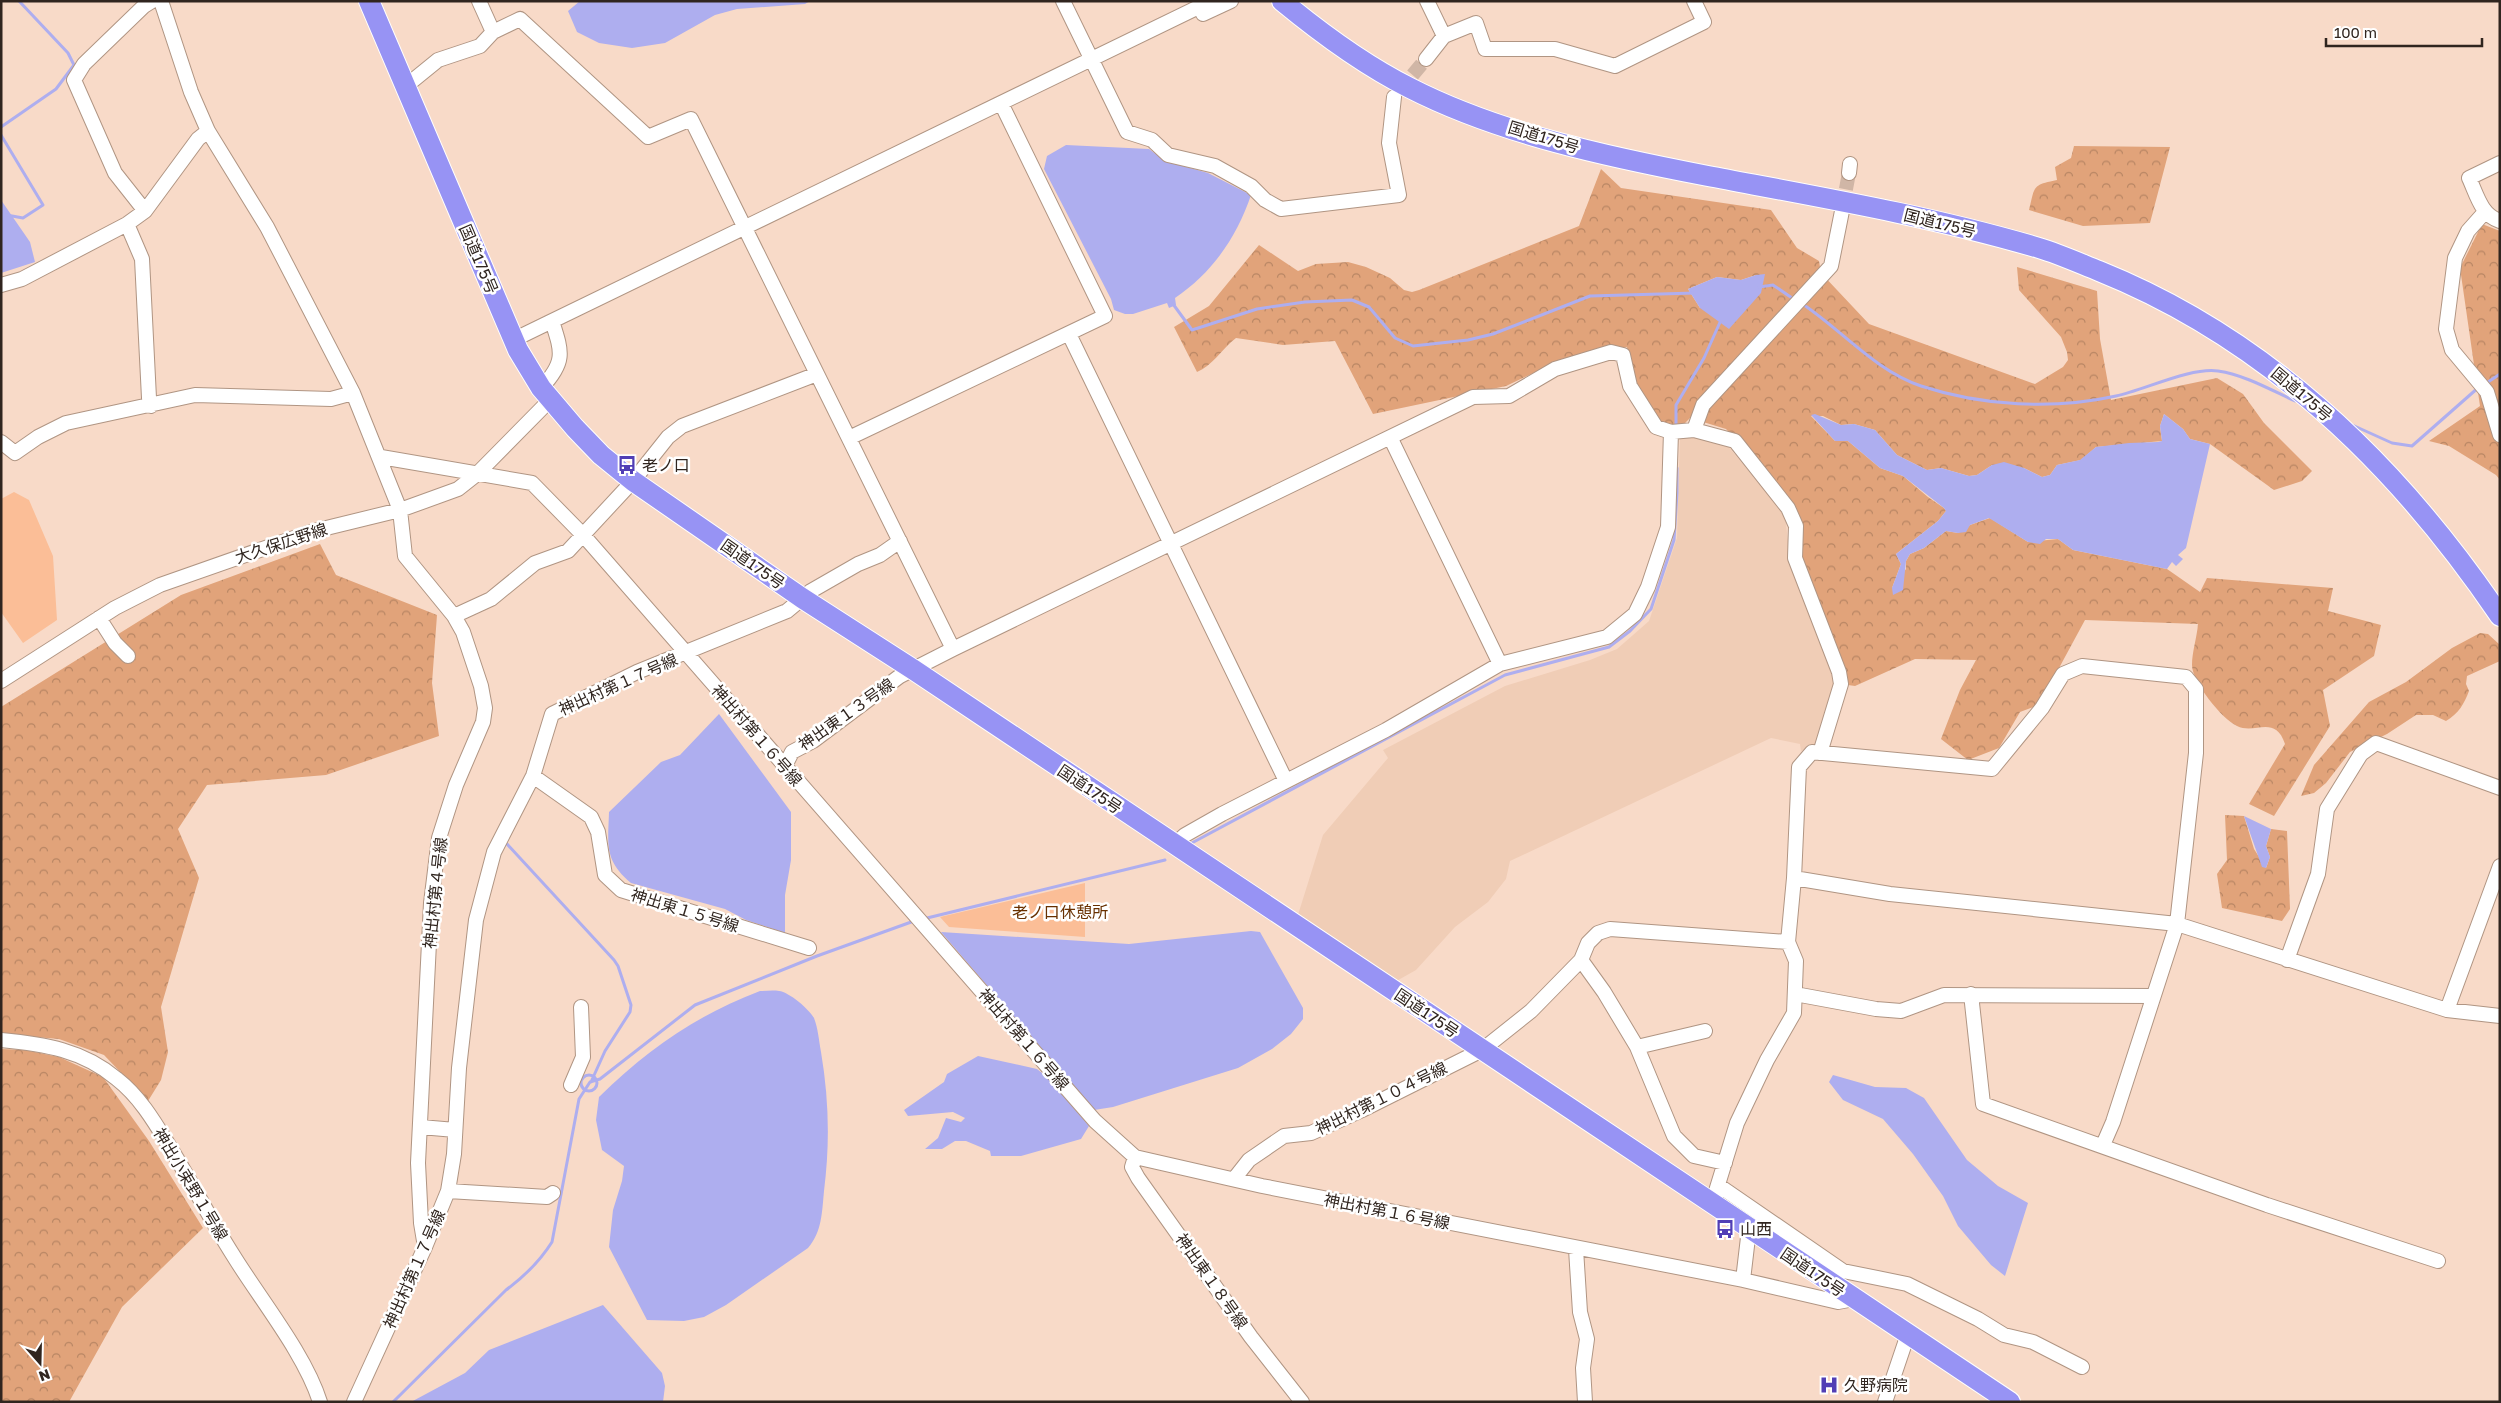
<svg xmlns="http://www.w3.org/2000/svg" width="2501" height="1403" font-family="'Golos Text','Noto Sans JP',sans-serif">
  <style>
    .built { fill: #f0cdb6 }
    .forest { fill: url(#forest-crowns); fill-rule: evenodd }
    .park { fill: #fbbe97 }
    .water { fill: #aeaeef }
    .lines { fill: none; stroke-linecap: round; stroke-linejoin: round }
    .stream { stroke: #aeaeef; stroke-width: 3 }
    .minor-tunnel { stroke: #d0b6a6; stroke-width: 14; stroke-dasharray: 14 7; stroke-linecap: butt }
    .minor-casing { stroke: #b09583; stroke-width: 16 }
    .highway-casing { stroke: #fff; stroke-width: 22 }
    .minor { stroke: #fff; stroke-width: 14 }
    .highway { stroke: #9793f4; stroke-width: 20 }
    .labels { text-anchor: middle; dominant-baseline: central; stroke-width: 5; stroke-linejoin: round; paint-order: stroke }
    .street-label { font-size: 16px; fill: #30251f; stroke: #fff }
    .poi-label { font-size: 16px; fill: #30251f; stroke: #fff; text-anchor: start }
    .park-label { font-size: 16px; fill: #683000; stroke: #fff }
  </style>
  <defs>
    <pattern id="forest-crowns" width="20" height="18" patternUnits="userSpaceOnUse" patternTransform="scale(1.25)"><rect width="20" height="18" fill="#e1a37a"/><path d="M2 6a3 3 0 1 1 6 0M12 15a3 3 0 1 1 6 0" fill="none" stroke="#b78563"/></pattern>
  </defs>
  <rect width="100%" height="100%" fill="#f8dac8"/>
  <!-- built -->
  <path class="built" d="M1680,436h11l37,10 57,69 5,44 44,122 -18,65 -15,5 -1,-7 -29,-6 -261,123 -4,18 -18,23 -33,25 -39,43 -23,13 -96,-65 26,-83 65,-77 -5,-8 122,-64 85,-26 27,-11 32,-28 28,-83z"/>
  <!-- forest -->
  <path class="forest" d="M2074,146l96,1 -20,76 -67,3 -54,-16c6,-24 3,-25 28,-30l-2,-13 16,-9z
    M1601,169l20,19 150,22 26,38 22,13 2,12 48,51 166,60 28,-17 5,-7 -1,-8 -6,-15 -42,-47 -2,-23 80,24 3,48 11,61 106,-22 26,16 21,29 48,48 -10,10 -28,9 -64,-46 -20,-5 -7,-10 -19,-15 -4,12 2,15 -66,6 -15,13 -24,5 -7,10 -8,2 -18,-9 -32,-3 -15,10 -8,1 -28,-8 -14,2 -30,-15 -22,-25 -21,-6 -13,1 -18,-9h-12l24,25h13l32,27 23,8 25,21 16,11 2,3 -8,10 -42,33 5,10 -9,24 14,-19v-8l4,-7 14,-6 22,-17 12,2 12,-8 20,-7 38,24 30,-3 15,11 94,19 33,23 7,-14 126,10 -5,23 53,14 -7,31 -51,34 7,36 -56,90 -25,-12 36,-60c-10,-30 -30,-9 -48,-18 -15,-7 -45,-44 -45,-61 0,-13 5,-28 6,-41l-113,-4 -46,85 -19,7 -21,36 -31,12 -27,-21 19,-49 16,-30 -61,-1 -60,27 -7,-1 -46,-128 -1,-34 -35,-50 -40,-44 -36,-11 -9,9 -20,-4 -29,-46 -5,-30 -77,18 -44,21 -133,28 -38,-73 -52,4 -47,-7c-14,11 -24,28 -39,34l-23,-45 35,-21 50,-61 39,26 18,-7 32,-2 18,5 24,11 14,12 8,2 7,-2 160,-64zM1756,275l-56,33 -12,-19 29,-12 24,3z
    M2482,224l18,7v249l-4,-5 -47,-29 -20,-5 51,-35 -20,-138z
    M320,544l16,31 101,40 -5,68 7,53 -113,39 -119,10 -29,44 21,49 -38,129 7,45 -7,28 -13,21 -44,-46 -45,-16 -58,-5v-327l180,-112z
    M2480,633l8,1 12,11v16l-33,15 -1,8 3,7c-5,13 -10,22 -23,30l-13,-6h-17l-29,19 -37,18 -24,31 -12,10 -13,3 13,-31 55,-63 37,-20 46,-34z
    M2225,815l19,1 10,33 12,19 4,-11 -4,-11 5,-17 16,2 3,78 -8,12 -60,-13 -5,-34 10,-14z
    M1,1049l24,1 34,7 44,20 46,64 54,87 -81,79 -53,95h-68z"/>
  <!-- park -->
  <path class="park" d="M14,492l15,8 24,56 4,64 -34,23 -22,-31v-113z
    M1085,883v54l-136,-10 -9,-10z"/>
  <!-- water -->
  <path class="water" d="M580,1h230l-5,3 -68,5 -22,6 -50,28 -33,5 -33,-5 -22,-11 -9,-21z
    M1066,145l83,4 16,12 43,12 43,22c-14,42 -39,78 -76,103l1,7 -7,3 -2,-5 -34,11h-8l-11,-4 -3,-11 -67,-130 3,-13z
    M1,200l29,42 5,20 -34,11z
    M1765,274l-4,19 -32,36 -29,-21 -12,-19 29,-12 24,3 15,-5z
    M1815,414l26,11 13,-1 21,6 22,25 30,15 14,-2 28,8 8,-1 15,-10 12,-3 20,6 18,9 8,-2 7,-10 23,-5 16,-13 33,-4 29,-1 4,-1 -2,-15 4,-12 19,15 7,10 20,5 -24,104 -8,7 5,4 -7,7 -4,-4 -5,7 -94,-19 -15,-11h-12l-6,5 -12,-2 -39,-24 -19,7 -4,7 -8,1 -12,-2 -22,17 -14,6 -4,7 -3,29 -10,5 -1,-7 9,-24 -5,-10 42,-33 8,-10 -2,-3 -41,-32 -23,-8 -32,-27h-13l-24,-26z
    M719,714l72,98v48l-6,35v38l-39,-13 -21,-11 -94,-26c-27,-23 -23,-38 -22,-71l52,-50 19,-7z
    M2244,816l27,13 -5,17 4,11 -4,11 -4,-1z
    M1251,931l9,1 43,76v11l-12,15 -19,15 -34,19 -125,39 -19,3 -153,-178 188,12z
    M760,991c6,0 13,-1 19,0 10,1 30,18 35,27 4,10 5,23 7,34 8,47 9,92 3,139 -2,21 -2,41 -16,57l-82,57 -22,12 -20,4 -37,-1 -38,-73 4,-37 9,-29 2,-15 -22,-16 -6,-30 3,-23c49,-48 96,-81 161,-106z
    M978,1056l59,13 10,8 42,49 -8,13 -60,17h-30l-1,-5 -24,-10h-11l-13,8h-17l13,-11 8,-20 15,4 4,-4 -12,-6 -45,4 -4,-6 40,-28 3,-8z
    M1833,1075l42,12 31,1 18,10 43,62 31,26 30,17 -23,73 -14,-11 -33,-39 -15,-30 -30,-42 -30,-35 -40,-19 -14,-18z
    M603,1305l59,68 3,13 -2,16h-252l54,-29 24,-23z"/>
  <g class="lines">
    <!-- stream -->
    <path class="stream" d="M1,127l55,-38 18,-24 -6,-12 -49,-52
      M1,135l42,70 -20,13 -22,-4
      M1759,287l14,-2 22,15
      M1801,303c41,27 73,67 120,83 61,20 132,24 195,10 28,-6 75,-29 102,-25 27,4 53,19 77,30
      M1173,304l19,26 65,-21 48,-7 47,-2 17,7 26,31 18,8 55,-6 25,-6 97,-38 105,-3
      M2485,384l15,-10
      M2350,424l42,19 20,3 67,-59
      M1676,427v-22l28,-47 17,-38
      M507,844l107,116 4,6 13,39 -1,7 -25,39 -14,31
      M1188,845l317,-170 104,-28 21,-16 21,-22 23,-69 3,-47v-25
      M923,919l242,-59
      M581 1083a8 8 0 1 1 16 0a8 8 0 1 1-16 0Z
      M393,1402l113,-112c19,-14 34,-29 46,-48l27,-143 11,-17 10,-3 95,-74 122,-49 97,-35"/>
    <!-- minor-tunnel -->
    <path class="minor-tunnel" d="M1399,91l27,-32
      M1842,210l7,-37"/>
    <!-- minor casing -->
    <g class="minor-casing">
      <path id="minor" d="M161,1l30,91 17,39 59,96 86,166 47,117 5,46 49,60 9,16 18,54 4,22 -2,14 -27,63 -17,53 -8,65 -13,260 3,60 4,24
        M479,1l14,31
        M1063,1l64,131 25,8 16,15 47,11 36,20 14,14 16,9 118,-14 -10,-52 5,-46
        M1203,14l28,-13
        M1444,36l32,-13 9,26h70l60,17 89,-44 -10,-21
        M1426,59l18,-23 -17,-35
        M406,86l32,-26 42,-14 13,-14 27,-13 128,118 43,-18 262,530
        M2500,163l-31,15c8,17 12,37 31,43
        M1849,173l1,-9
        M145,211l-30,-38 -41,-93 10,-16 60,-58 8,-5
        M2484,213l-16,18 -13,27 -9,71 6,21 35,42 13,43
        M127,224l15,35 7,139 2,8
        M1,285l21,-6 105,-55 18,-13 53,-72 10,-8
        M1069,334l217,447
        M513,340l39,-19
        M541,388c25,-26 21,-36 11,-67l659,-320
        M1694,430l9,-25 128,-139 11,-55
        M849,438l256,-122 -104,-213
        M1391,439l109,225
        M1,442l14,11 23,-16 28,-14 129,-28 136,4 22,-6
        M381,457l151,26 52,53 511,585 40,36 127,29 481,94 95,22 16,-3
        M454,616l37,-17 44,-36 33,-12 65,-70 35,-44 14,-11 135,-52
        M99,618l16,25 13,13
        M1,681l114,-73 45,-23 154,-54 86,-21 58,-21 19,-15 74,-75
        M785,766l7,-14 21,-11 87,-65 53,-27 520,-252 36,-1 46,-27 56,-17 12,3 7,31 26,41 15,5 23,-2 41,11 53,67 8,18 -1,32 44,114 2,12 -21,69
        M533,776l58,41 7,15 7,43 16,15 188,58
        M1174,845l11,-10 37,-21 164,-84 114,-66 107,-27 28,-23 13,-27 20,-60 3,-95
        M1794,878l96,16 287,30 270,86 53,6
        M1581,960l23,32 33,55 37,89 20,20 31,7
        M2287,960l31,-86 9,-65 34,-55 15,-11 124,45
        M1795,994l81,15 25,2 43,-16 209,1
        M1971,994l12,110 284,101 171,56
        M2447,1010l53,-144
        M1,1040c43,4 82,10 116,39 22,17 37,42 51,65 23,37 42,75 65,111 27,44 72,99 87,147
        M1637,1047l68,-16
        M571,1085l12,-28 -2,-50
        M421,1127l34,3
        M1135,1157l-3,10 6,11 113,159 51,65
        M1234,1179l15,-19 35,-24 27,-3 51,-23 120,-60 49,-39 50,-51 7,-17 10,-10 12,-4 178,13
        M1718,1185l125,86 64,13 71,35 26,16 29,7 49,25
        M448,1191l99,6 6,-4
        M1712,1204l25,-81 30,-63 27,-47 2,-52 -8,-19 6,-64 5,-111 13,-15 180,17 50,-61 21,-34 19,-8 104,11 10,12v64l-19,171 -64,198 -10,23
        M1576,1249l4,63 7,27 -4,29 2,34
        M1743,1280l6,-51
        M354,1402l71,-155 23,-56 6,-37 5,-86 17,-148 18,-68 39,-76 19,-62 85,-42 150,-61 24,-20 47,-27 22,-9 20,-14
        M1885,1402l23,-68"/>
    </g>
    <!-- highway casing -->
    <g class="highway-casing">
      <path id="highway" d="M369,1l149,349 23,38 34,40 26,27 32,26 169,117 112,72 1096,732
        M1282,1c40,33 82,64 128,87 90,46 199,69 298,88 111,21 223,40 331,72 20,6 40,15 60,23 169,68 300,196 401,345"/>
    </g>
    <!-- minor -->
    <use href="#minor" class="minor"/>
    <!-- highway -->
    <use href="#highway" class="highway"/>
  </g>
  <!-- icons -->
  <defs>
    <g id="bus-bare" transform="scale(1.5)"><path d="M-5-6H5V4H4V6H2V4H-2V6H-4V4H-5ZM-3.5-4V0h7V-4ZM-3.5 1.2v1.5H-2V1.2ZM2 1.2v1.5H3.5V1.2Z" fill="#513eb5" stroke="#fff" stroke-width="2.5" paint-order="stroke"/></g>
    <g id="hospital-bare" transform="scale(1.5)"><path d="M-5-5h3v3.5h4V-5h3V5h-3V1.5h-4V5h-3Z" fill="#513eb5" stroke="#fff" stroke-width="2.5" paint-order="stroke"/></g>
  </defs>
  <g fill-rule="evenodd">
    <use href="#bus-bare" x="627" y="465"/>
    <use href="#bus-bare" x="1725" y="1229"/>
    <use href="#hospital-bare" x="1829" y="1385"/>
  </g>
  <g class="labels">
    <!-- street labels -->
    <g class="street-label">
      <text transform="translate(1544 137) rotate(17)">国道175号</text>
      <text transform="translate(1940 223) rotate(14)">国道175号</text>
      <text transform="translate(479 259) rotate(67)">国道175号</text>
      <text transform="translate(2302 394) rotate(40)">国道175号</text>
      <text transform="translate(281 543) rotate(-18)">大久保広野線</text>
      <text transform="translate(753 564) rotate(35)">国道175号</text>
      <text transform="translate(618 684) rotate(-24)">神出村第１７号線</text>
      <text transform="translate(846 714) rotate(-35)">神出東１３号線</text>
      <text transform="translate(757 735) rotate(49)">神出村第１６号線</text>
      <text transform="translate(1090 789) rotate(34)">国道175号</text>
      <text transform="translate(435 893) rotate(-84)">神出村第４号線</text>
      <text transform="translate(685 910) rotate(17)">神出東１５号線</text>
      <text transform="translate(1427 1013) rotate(34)">国道175号</text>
      <text transform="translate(1024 1039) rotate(49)">神出村第１６号線</text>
      <text transform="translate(1381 1098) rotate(-26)">神出村第１０４号線</text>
      <text transform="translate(191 1184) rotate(59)">神出小束野１号線</text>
      <text transform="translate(1387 1211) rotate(11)">神出村第１６号線</text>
      <text transform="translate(414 1269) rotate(-66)">神出村第１７号線</text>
      <text transform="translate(1813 1272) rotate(34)">国道175号</text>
      <text transform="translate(1212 1281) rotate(55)">神出東１８号線</text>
    </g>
    <!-- poi labels -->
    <g class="poi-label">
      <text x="642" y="465">老ノ口</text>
      <text x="1740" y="1229">山西</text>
      <text x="1844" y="1385">久野病院</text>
    </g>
    <!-- park labels -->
    <g class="park-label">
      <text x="1060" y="912">老ノ口休憩所</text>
    </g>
  </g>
  <!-- border -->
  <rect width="2501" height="1403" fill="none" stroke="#30251f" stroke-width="5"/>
  <!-- north arrow -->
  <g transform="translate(40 1363) rotate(160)" stroke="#ffffff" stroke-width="4" paint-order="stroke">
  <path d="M0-4L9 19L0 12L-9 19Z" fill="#30251f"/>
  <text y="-8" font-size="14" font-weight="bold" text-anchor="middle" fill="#30251f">N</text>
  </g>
  <!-- scale -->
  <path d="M2326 38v8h156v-8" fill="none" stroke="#30251f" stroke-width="2.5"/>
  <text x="2334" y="38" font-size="15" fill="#30251f" stroke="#ffffff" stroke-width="4" paint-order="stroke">100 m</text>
</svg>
